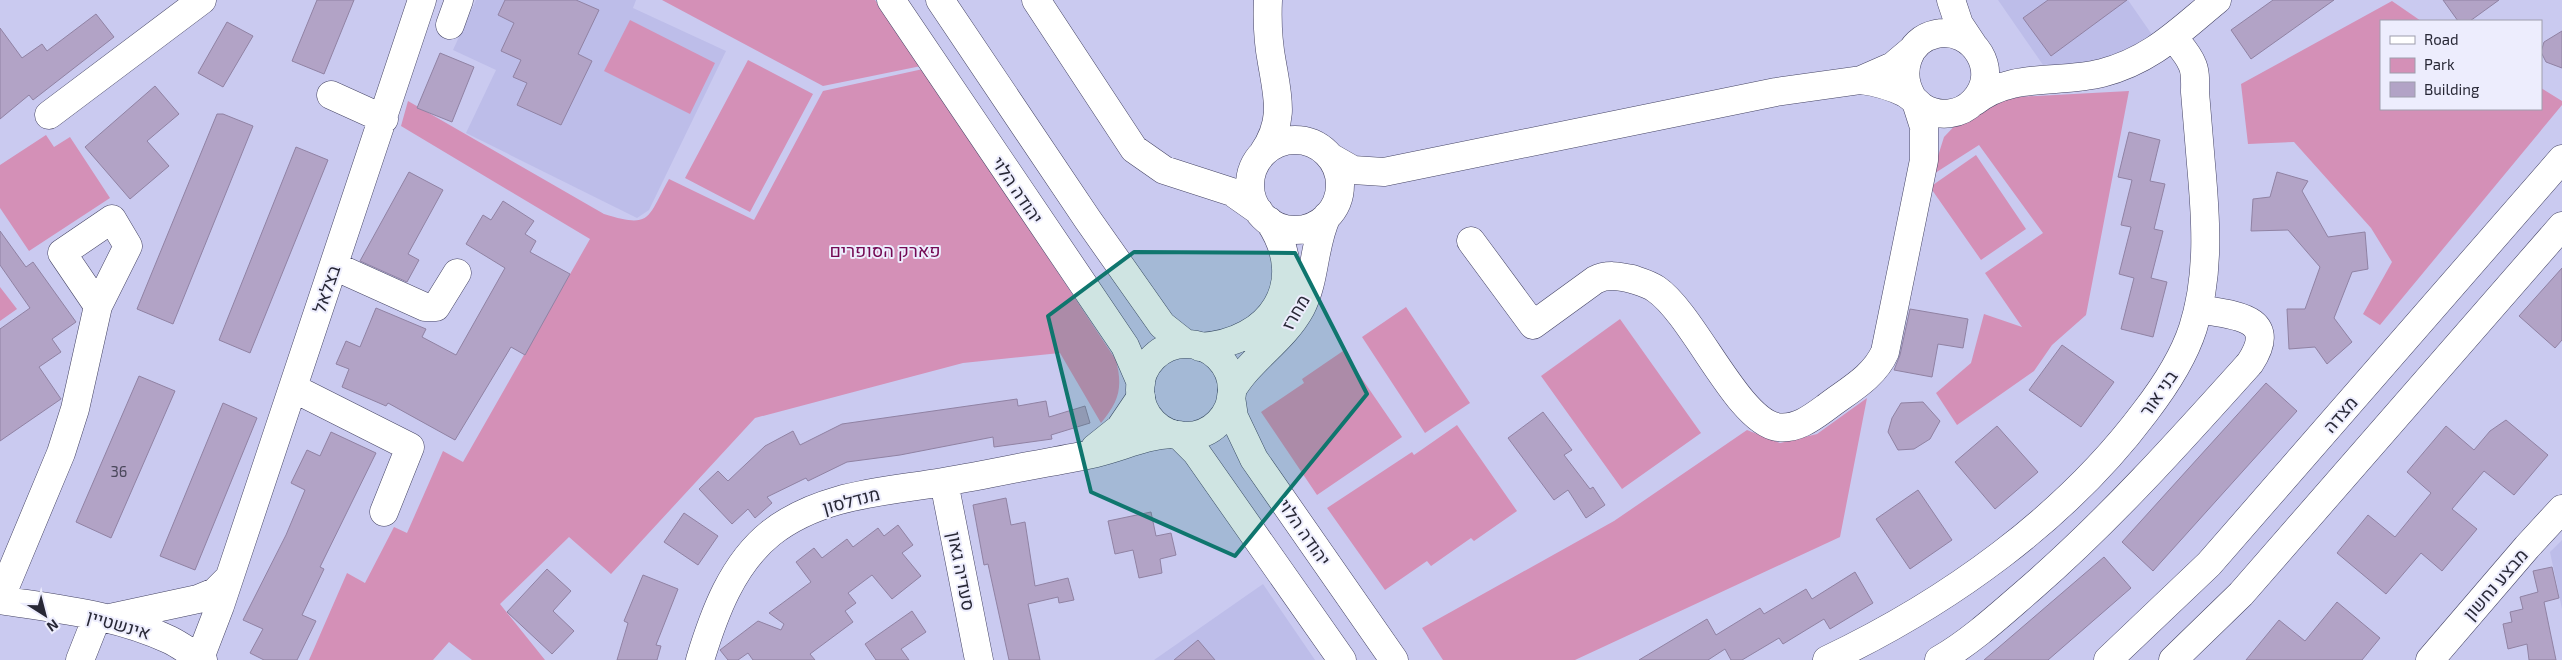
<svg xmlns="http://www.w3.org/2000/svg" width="2562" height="660" font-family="'Exo 2',Heebo,sans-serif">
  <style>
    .built { fill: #bdbde9 }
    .green { fill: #d490b7 }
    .building { fill: #b2a3c6; stroke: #9082a3 }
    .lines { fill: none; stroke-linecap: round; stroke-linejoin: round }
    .minor-casing { stroke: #454464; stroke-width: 29 }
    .major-casing { stroke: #454464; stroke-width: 29 }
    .minor { stroke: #fff; stroke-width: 28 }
    .major { stroke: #fff; stroke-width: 28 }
    .marked { fill: #0f766e; fill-opacity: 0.2; stroke: #0f766e; stroke-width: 4; stroke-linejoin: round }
    .labels { text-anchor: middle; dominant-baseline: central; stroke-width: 4; stroke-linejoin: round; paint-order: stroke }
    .number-label { font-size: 15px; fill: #4a475a }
    .street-label { font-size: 18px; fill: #282836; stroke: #ededfd }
    .park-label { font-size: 18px; fill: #730953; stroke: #ededfd }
  </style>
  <rect width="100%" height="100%" fill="#cacaf0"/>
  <!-- built -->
  <path class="built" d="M476,0h160l-3,8 93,43 -77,159 -12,8 -171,-85 30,-63 -43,-20z
    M1998,0h130l27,39 -49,26h-63z
    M2562,540v69l-12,-57z
    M1263,584l52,76h-161z"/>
  <!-- green -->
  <path class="green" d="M662,0h213l46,66 -98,20z
    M2392,1l29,20h-40v88h160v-21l21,13v4l-182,220 -17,-11 29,-52 -21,-34 -77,-86 -46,2 -7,-60z
    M630,20l85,43 -25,51 -86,-43z
    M748,60l65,34 -63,118 -65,-34z
    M923,69l193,291c7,28 3,41 -15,63l-41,-70 -97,10 -208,55 -144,156 -42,-37 -69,67 45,56h-73l-23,-18 -16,18h-124l38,-87 18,10 29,-56 13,6 36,-82 20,11 127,-223 -189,-113 7,-25 196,113c48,15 43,4 65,-35l85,41 69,-129z
    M2129,91l-43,224 -34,30 -18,26 -77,54 -21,-32 35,-30 13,-49 38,13 -37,-54 58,-40 -64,-88 -47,30 12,-38 21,-22 33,-17z
    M46,135l8,12 16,-10 40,61 -81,53 -29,-43v-43z
    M1976,155l50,74 -45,31 -51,-73z
    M0,287l17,22 -17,12z
    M1406,307l64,96 -45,30 -63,-96z
    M1620,319l81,114 -79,56 -81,-113z
    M1343,351l59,86 -85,58 -56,-83 43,-29 -2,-4z
    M1867,398l-27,139 -265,123h-132l-21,-32 192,-107 133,-91 33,13 37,-9z
    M1457,425l60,86 -43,30 -3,-3 -40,28 -4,-5 -42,29 -58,-82 85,-56 2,3z"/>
  <!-- building -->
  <path class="building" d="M317,0h37l-30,74 -32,-13z
    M505,0h71l23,10 -21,44 14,7 -31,64 -44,-20 10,-22 -14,-6 8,-17 -20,-9 13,-28 -16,-8z
    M2048,0h79l-76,56 -28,-38z
    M2273,0h61l-83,59 -20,-29z
    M2443,0h56l-29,21h-12z
    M96,14l18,23 -81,63 -4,-5 -29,24v-91l22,30 20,-14 5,7z
    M227,22l26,14 -30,51 -25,-14z
    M2562,31v37l-16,-6 -5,-10 3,-10z
    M440,53l34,14 -22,55 -35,-14z
    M155,86l24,28 -32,27 22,25 -39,33 -45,-52z
    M217,114h6l30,12 -80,198 -36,-15z
    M2129,132l31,8 -10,41 15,3 -11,45 9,2 -12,47 16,4 -14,55 -32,-8 13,-51 -15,-4 12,-47 -10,-2 11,-45 -14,-3z
    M296,147l32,13 -78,193 -31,-13z
    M409,172l34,18 -35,64 11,6 -12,22 -47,-21z
    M2277,172l31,9 -6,10 26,46 37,-5 3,37 -16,3 -18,46 18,24 -25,22 -12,-17 -26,2 -2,-40h18l15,-42 -32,-37 -37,1 2,-32 17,-2z
    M503,201l31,20 -9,13 11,7 -6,11 40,22 -45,81 -14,-8 -56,93 -67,-37 -2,3 -44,-19 7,-18 -13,-5 10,-23 14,6 16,-39 50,21 -4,8 34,18 49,-87 -39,-24 17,-29 8,5z
    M0,231l26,36 7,-5 43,60 -24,17 9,13 -22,15 22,32 -61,42v-112l30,-21 -30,-43z
    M2562,268v72l-7,8 -36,-32z
    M1910,309l58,10 -5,29 -25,-4 -6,33 -38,-7 6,-15z
    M2062,345l52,37 -33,45 -52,-37z
    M139,376l36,15 -64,147 -35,-16z
    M2266,383l31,28 -144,160 -31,-29z
    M1017,399l1,7 28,-5 3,16 36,-11 5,17 -39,12 1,4 -58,8 -1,-10 -93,18 -53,7 -39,19 -2,-3 -39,19 5,6 -17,15 -7,-9 -16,15 -33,-35 19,-18 10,10 37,-35 28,-15 7,14 42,-21z
    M1923,402l17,19 -10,18 -16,10 -16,1 -10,-18 4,-14 9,-15z
    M223,403l34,15 -62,152 -35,-14z
    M1543,412l29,38 -8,5 26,34 3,-2 12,18 -19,13 -18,-28 -14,10 -46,-62z
    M2506,420l42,35 -34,40 -30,-24 -32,38 25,20 -35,42 -21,-18 -35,41 -49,-41 31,-38 27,22 36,-44 -24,-21 39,-46 28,24 16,-19z
    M1997,426l41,46 -43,37 -40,-47z
    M331,432l45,21 -56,114 4,2 -22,46 14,6 -19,39h-33l-14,-7 13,-24 -20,-9 43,-85 19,-45 -14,-7 16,-33 13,6z
    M1918,490l34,50 -42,29 -34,-50z
    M1006,498l5,27 14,-3 10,64 33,-8 6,22 -15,3 -1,-6 -30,7 12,56h-31l-21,-96 -4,1 -11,-60z
    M1151,512l5,24 15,-3 5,22 -16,4 2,14 -23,5 -6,-28 -18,4 -7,-33z
    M684,513l34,23 -20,29 -34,-23z
    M898,525l15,20 -11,8 19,23 -29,23 -20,-24 -24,18 8,10 -11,8 8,11 -43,32 5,6h-62l-5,-7 -10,7h-10l-8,-10 38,-29 23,9 3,-6 -15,-11 42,-31 -15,-20 18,-14 8,10 25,-19 6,8 25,-19 6,8z
    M2104,557l27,31 -83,72h-64z
    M2552,567l7,31 -15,4 12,58h-27l-2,-16 -19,5 -5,-25 9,-2 -2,-10 13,-3 -3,-12 18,-5 -5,-21z
    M547,569l24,22 -18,20 21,20 -22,23 -45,-42z
    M1855,572l18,31 -43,26 -6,-10 -41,25 -4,-6 -37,22h-11l-6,-11 -17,11h-69l68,-41 9,16 44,-27 4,6 42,-25 6,10z
    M643,575l35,14 -22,56 5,1 -4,14h-40l11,-37 -4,-2z
    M2337,602l43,36 -18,22h-116l33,-40 26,21z
    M912,611l14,21 -25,17 8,11h-33l-11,-16z
    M1198,640l17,20h-41z"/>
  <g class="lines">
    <!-- minor casing -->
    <g class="minor-casing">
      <path id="minor" d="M1036,0l98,149 30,21 68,22 27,19
        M1951,0l8,24 14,21
        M450,25l9,-25
        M1861,80c15,2 30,6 44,13 7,4 11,9 17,14 17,11 39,8 52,-6 28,-29 -1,-75 -38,-67 -29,6 -38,39 -24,63
        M331,95l53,24
        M1974,102c37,-30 85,-18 128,-29 50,-13 77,-42 115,-73
        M49,115l153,-115
        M1250 185a45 45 0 1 1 90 0a45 45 0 1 1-90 0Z
        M1263,153c22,-32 15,-55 9,-90 -4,-21 -5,-42 -4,-63
        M1332,158l21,12 31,2 392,-80 85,-12 32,-14 19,-16
        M1471,241l62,84 62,-45c12,-6 24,-4 37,-1 9,3 17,5 24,10 38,26 81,131 121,138 20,3 36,-10 51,-21 21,-16 46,-29 57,-54l39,-192v-33l-8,-25
        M334,266l91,41h11l21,-34
        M1200,347c71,-4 111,-64 69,-126
        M293,388l117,59 -26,65
        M1232,390c18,-31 51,-49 69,-82 15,-29 12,-63 26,-92
        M1095,448l25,-20 21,-31
        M944,482l35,178
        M0,599l61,-146 14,-44 23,-103 30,-60 -16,-27 -50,34 36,53
        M0,600c57,9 118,15 170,40 12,6 22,14 33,20
        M110,618l88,-19 17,-7 14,-14
        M200,658l20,-52 202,-606
        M80,660l17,-43
        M700,660c14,-46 32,-96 71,-127 50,-39 113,-41 172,-51 25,-4 50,-9 75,-14 25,-5 52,-9 78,-15 26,-6 49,-18 76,-19
        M1827,660c120,-57 238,-141 318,-248 20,-26 38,-53 48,-84 17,-53 13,-109 8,-164 -2,-24 -4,-48 -6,-72 0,-9 1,-20 -3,-28 -4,-10 -12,-18 -18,-26
        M1939,660c33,-19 63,-47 92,-72 80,-70 148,-146 219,-225 31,-47 -18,-48 -52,-54
        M2430,660l97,-113 35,-38"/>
    </g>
    <!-- major casing -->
    <g class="major-casing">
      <path id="major" d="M891,0l234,346 16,37
        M940,0l148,220 74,105 24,19
        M1140 390a46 46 0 1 1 92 0a46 46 0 1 1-92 0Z
        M1231,397l3,20 20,42 140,201
        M1179,435l17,17 146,208
        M2108,660l101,-96 353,-405
        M2173,660l68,-66 321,-368"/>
    </g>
    <!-- minor -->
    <use href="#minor" class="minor"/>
    <!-- major -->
    <use href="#major" class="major"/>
  </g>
  <!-- marked area -->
  <path class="marked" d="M1134,252l161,1 72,141 -132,162 -144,-64 -43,-176z"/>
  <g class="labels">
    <!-- number labels -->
    <g class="number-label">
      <text x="119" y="471">36</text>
    </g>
    <!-- street labels -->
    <g class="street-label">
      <text transform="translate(1018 190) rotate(56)">יהודה הלוי</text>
      <text transform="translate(326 289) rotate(-71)">בצלאל</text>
      <text transform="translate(1295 312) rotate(-60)">מחרז</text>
      <text transform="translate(2158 393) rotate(-55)">בני אור</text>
      <text transform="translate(2340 414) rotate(-49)">מצדה</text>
      <text transform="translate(851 500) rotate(-15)">מנדלסון</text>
      <text transform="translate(1305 532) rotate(55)">יהודה הלוי</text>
      <text transform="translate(962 571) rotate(79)">סעדיה גאון</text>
      <text transform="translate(2495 584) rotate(-49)">מבצע נחשון</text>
      <text transform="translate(119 624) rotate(16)">אינשטיין</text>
    </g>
    <!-- park labels -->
    <g class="park-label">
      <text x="885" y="250">פארק הסופרים</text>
    </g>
  </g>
  <!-- legend -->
  <rect x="2380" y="20" width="162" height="90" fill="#ededfd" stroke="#9e9ead"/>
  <rect x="2390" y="36" width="25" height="8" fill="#ffffff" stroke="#9e9ead"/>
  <text x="2424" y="45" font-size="15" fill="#282836">Road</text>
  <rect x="2390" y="58" width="25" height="15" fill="#d490b7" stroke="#9e9ead"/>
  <text x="2424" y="70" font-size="15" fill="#282836">Park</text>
  <rect x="2390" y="82" width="25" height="15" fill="#b2a3c6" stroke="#9e9ead"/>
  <text x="2424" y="95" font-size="15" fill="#282836">Building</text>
  <!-- north arrow -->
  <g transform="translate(45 615) rotate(144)" stroke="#ededfd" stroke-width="4" paint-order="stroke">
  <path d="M0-4L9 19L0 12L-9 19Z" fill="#282836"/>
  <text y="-8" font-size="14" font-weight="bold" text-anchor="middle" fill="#282836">N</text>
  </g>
</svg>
